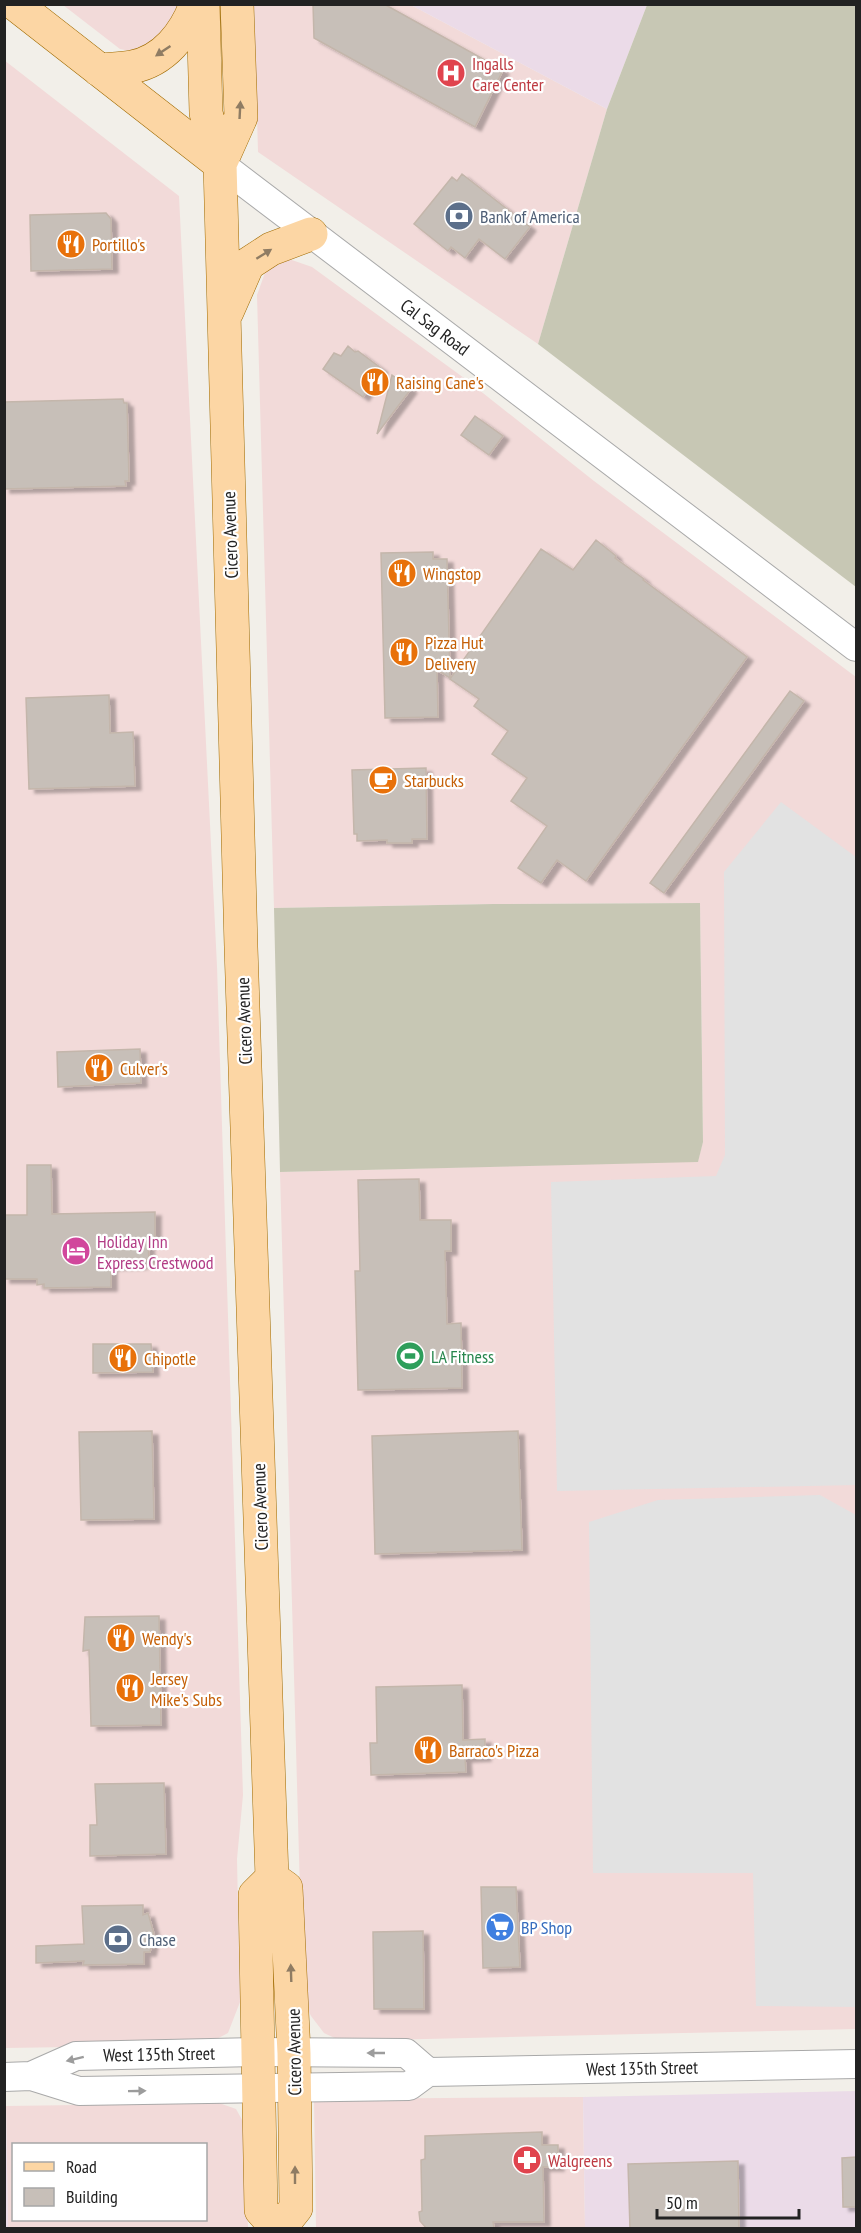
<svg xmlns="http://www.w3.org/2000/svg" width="861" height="2233" font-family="'PT Sans Narrow',sans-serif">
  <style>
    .commercial { fill: #f2dad9; fill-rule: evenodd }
    .industrial { fill: #ebdbe8 }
    .construction { fill: #c7c7b4 }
    .parking { fill: #e2e2e2 }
    .building { fill: #c7bfb8; stroke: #c4b6ab; stroke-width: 1.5; filter: url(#shadow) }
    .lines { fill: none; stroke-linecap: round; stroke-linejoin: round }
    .minor-casing { stroke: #a9a9a9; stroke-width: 30 }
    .major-casing { stroke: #a06b00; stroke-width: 34 }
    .minor { stroke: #fff; stroke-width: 28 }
    .major { stroke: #fcd6a4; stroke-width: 33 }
    .oneway { fill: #8f7c63 }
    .oneway2 { fill: #9c9c9c }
    .labels { text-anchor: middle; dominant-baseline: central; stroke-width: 4.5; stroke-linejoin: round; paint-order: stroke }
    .health-label { font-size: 18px; fill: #be3a42; stroke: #fff; text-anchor: start }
    .service-label { font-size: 18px; fill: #4e5e75; stroke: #fff; text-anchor: start }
    .food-label { font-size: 18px; fill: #c56008; stroke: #fff; text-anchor: start }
    .street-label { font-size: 18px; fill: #222; stroke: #fff }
    .hotel-label { font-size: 18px; fill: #b23c85; stroke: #fff; text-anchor: start }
    .leisure-label { font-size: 18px; fill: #27864d; stroke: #fff; text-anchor: start }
    .shop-label { font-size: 18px; fill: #366cbe; stroke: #fff; text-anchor: start }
  </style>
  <defs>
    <filter id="shadow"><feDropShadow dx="6" dy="4" stdDeviation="1.5" flood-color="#0004"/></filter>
  </defs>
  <rect width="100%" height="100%" fill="#f2efe9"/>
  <!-- commercial -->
  <path class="commercial" d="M185,4l-2,17 -48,31 -15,-3 -57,-44z
    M254,5h157l196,104 -69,235 -280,-192z
    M4,60l175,136 38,770 26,829 -6,64 3,143 -12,31 -23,12 -200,3z
    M289,259l23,8 152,111 130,103 262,196v1352l-515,12 -17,-8 -13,-17 -8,-16 -23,-828 418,-11 5,-20 -3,-238 -207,1 -219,4 -17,-613 9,-25 9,-8z
    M583,2097l2,131h-269l-2,-129z
    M219,2103l17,6 9,16 3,103h-240l-2,-122zM14,2144h192v76h-192z"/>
  <!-- industrial -->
  <path class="industrial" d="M411,5h236l-40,104z
    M856,2091v137h-271l-2,-131z
    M5,2106h1l2,122h-4z"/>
  <!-- construction -->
  <path class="construction" d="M647,5h209v582l-318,-243 69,-235z
    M700,903l3,239 -5,20 -418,10 -6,-264 219,-4z"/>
  <!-- parking -->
  <path class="parking" d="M781,802l75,55v305h-1l1,323 -299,6 -6,-309 165,-6 9,-21 -1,-283z
    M820,1495l36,20v492l-100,-1 -3,-133h-160l-4,-351 69,-22z"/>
  <!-- building -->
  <path class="building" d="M313,4h71l119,66 -28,57 -161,-89z
    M462,174l68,53 -25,32 -26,-20 -14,19 -14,-11 -3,4 -34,-27 38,-47 5,4z
    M106,213l5,6 1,50 -81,2 -1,-56z
    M348,346l7,6 3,-1 24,18 -19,28 -40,-28 11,-16 7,3z
    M392,375l19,14 -34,45z
    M123,399l1,4h3l2,78h-4l1,5 -122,3v-87z
    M475,416l28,20 -14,19 -28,-20z
    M596,540l20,16 -1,2 29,21 -1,1 104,77 -161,224 -29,-21 -16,23 -23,-15 29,-42 -36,-25 16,-23 -35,-24 16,-23 -34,-25 5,-7 -29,-20 91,-130 32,21z
    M433,552v7h14l3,119 -13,-8 1,47 -53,1 -4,-165z
    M790,691l14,10 -140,192 -14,-10z
    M109,695l1,38 23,-1 2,54 -106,3 -3,-91z
    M426,768l1,71h-15v4h-25v-3l-30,1v-7h-3l-2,-64z
    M140,1049l1,34 -83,4 -1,-35z
    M27,1165h24l1,49 103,-2v31h-7l1,17h-10l2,5 -30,1v21l-67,1v-4l-7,1v-6h-33v-64h23z
    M419,1179l1,41h31v31h-6l2,73 14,-1 1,65 -104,2 -3,-119h5l-2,-91z
    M93,1344h58l2,28 -60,1z
    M152,1431l2,88 -73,1 -2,-88z
    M518,1431l4,119 -147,4 -3,-118z
    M159,1616l2,109 -70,1 -2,-76 -6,1 2,-34z
    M462,1685l1,55 22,-1v18l-20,1 1,14 -95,3 -1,-32h7l-1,-56z
    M164,1783l2,71 -76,2v-31h7l-2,-41z
    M481,1887h35l4,80 -37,1z
    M143,1905v10l5,-2 6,21 -4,18h-6v12l-61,1 1,-4 -48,2v-17l48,-2 -2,-38z
    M423,1931l1,78h-50l-1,-77z
    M542,2132v13h16v22h-15l1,55h-51l1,6 -67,1 -7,-8 -1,-9 3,-1 -1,-51 4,-1v-23z
    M856,2157v50h-13l-1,-49z
    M738,2161l1,68h-109l-2,-65z"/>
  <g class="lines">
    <!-- minor casing -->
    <g class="minor-casing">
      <path id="minor" d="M220,164l636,483
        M31,2076l45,-20 183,-4 147,1 22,19
        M4,2077l27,-1 48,15 330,-5 19,-14 428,-8"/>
    </g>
    <!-- major casing -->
    <g class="major-casing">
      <path id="major" d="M15,4l205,160
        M203,4l3,109 14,51 21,783 31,931 -17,17 6,315 16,18
        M99,70c11,-1 22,-1 33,-3 32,-6 53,-33 64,-63
        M220,164l21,-47 -4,-113
        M227,312l21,-48 23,-15 40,-15
        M272,1878l14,10 8,165 2,155 -16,20"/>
    </g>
    <!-- minor -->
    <use href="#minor" class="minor"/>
    <!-- major -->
    <use href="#major" class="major"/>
  </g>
  <!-- one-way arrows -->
  <defs><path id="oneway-solid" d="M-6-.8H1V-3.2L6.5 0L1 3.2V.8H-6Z" transform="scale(1.5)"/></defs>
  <g class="oneway">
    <use href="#oneway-solid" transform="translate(163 51) rotate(146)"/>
    <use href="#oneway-solid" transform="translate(240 110) rotate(-87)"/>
    <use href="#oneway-solid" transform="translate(264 254) rotate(-32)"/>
    <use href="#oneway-solid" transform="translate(291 1973) rotate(-92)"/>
    <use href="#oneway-solid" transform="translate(295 2175) rotate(-90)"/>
  </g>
  <g class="oneway2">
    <use href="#oneway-solid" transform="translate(376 2053) rotate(-180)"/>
    <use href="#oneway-solid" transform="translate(75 2059) rotate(166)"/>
    <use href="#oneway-solid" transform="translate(137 2091) rotate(-1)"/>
  </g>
  <!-- icons -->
  <defs>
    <g id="hospital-disc" transform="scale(1.5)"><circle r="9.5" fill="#e0444e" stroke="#fff"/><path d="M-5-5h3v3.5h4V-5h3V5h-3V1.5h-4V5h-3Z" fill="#fff"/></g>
    <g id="bank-disc" transform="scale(1.5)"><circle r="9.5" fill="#5c6f8a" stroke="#fff"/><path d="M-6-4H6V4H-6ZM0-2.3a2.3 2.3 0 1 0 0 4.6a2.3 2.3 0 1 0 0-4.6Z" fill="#fff"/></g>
    <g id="restaurant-disc" transform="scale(1.5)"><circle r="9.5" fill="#e8710a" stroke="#fff"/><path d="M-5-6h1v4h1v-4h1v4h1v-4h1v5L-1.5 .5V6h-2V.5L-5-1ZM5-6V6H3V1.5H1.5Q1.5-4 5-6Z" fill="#fff"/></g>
    <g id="cafe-disc" transform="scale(1.5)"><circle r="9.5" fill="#e8710a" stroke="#fff"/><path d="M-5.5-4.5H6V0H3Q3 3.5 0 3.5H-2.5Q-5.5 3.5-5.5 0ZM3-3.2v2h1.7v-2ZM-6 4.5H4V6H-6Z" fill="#fff"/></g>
    <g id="hotel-disc" transform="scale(1.5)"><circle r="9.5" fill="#d1479c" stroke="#fff"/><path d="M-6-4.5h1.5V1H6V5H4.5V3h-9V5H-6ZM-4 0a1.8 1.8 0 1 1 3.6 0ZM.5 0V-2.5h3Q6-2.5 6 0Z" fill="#fff"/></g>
    <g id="stadium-disc" transform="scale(1.5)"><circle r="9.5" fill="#2e9e5b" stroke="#fff"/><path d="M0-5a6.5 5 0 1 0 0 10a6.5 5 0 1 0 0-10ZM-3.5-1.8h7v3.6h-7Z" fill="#fff"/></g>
    <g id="supermarket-disc" transform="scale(1.5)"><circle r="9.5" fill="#3f7fe0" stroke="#fff"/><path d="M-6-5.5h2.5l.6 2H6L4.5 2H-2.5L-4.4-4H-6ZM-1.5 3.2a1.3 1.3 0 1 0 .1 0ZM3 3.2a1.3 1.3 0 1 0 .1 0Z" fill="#fff"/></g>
    <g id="pharmacy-disc" transform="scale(1.5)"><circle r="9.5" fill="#e0444e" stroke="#fff"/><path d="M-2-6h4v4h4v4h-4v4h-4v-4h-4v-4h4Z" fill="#fff"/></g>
  </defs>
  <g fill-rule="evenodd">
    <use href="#hospital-disc" x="451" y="73"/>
    <use href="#bank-disc" x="459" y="216"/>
    <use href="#restaurant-disc" x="71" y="244"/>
    <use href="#restaurant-disc" x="375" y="382"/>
    <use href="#restaurant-disc" x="402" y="573"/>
    <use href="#restaurant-disc" x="404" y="652"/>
    <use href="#cafe-disc" x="383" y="780"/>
    <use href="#restaurant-disc" x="99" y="1068"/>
    <use href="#hotel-disc" x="76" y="1251"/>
    <use href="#stadium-disc" x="410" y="1356"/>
    <use href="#restaurant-disc" x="123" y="1358"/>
    <use href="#restaurant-disc" x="121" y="1638"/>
    <use href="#restaurant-disc" x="130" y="1688"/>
    <use href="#restaurant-disc" x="428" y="1750"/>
    <use href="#supermarket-disc" x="500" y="1927"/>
    <use href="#bank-disc" x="118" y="1939"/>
    <use href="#pharmacy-disc" x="527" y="2160"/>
  </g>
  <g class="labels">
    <!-- health labels -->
    <g class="health-label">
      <text x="472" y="63">Ingalls<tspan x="472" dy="21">Care Center</tspan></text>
      <text x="548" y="2160">Walgreens</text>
    </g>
    <!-- service labels -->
    <g class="service-label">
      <text x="480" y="216">Bank of America</text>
      <text x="139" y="1939">Chase</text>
    </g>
    <!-- food labels -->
    <g class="food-label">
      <text x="92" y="244">Portillo's</text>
      <text x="396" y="382">Raising Cane's</text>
      <text x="423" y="573">Wingstop</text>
      <text x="425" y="642">Pizza Hut<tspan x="425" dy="21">Delivery</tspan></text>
      <text x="404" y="780">Starbucks</text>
      <text x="120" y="1068">Culver's</text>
      <text x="144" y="1358">Chipotle</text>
      <text x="142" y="1638">Wendy's</text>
      <text x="151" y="1678">Jersey<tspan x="151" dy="21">Mike's Subs</tspan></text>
      <text x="449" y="1750">Barraco's Pizza</text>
    </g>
    <!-- street labels -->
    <g class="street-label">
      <text transform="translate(435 327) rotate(37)">Cal Sag Road</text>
      <text transform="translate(230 535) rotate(-92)">Cicero Avenue</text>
      <text transform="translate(244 1021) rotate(-92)">Cicero Avenue</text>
      <text transform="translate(260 1507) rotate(-92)">Cicero Avenue</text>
      <text transform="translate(294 2052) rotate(-91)">Cicero Avenue</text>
      <text transform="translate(159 2054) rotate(-1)">West 135th Street</text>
      <text transform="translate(642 2068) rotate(-1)">West 135th Street</text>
    </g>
    <!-- hotel labels -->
    <g class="hotel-label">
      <text x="97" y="1241">Holiday Inn<tspan x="97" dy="21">Express Crestwood</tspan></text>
    </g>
    <!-- leisure labels -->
    <g class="leisure-label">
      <text x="431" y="1356">LA Fitness</text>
    </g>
    <!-- shop labels -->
    <g class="shop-label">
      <text x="521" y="1927">BP Shop</text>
    </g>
  </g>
  <!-- border -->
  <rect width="861" height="2233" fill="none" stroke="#222222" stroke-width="12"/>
  <!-- legend -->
  <rect x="12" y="2143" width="195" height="78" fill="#ffffff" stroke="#a7a7a7" stroke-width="1.5"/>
  <rect x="24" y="2162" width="30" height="9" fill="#fcd6a4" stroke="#a7a7a7" stroke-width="1.5"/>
  <text x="66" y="2173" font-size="18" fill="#222222">Road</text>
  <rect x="24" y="2188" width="30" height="18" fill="#c7bfb8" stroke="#a7a7a7" stroke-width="1.5"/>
  <text x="66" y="2203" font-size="18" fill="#222222">Building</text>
  <!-- scale -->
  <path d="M657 2209v9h142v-9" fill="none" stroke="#222222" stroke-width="3"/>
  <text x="666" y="2209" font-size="18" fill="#222222" stroke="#ffffff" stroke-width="4.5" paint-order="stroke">50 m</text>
</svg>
